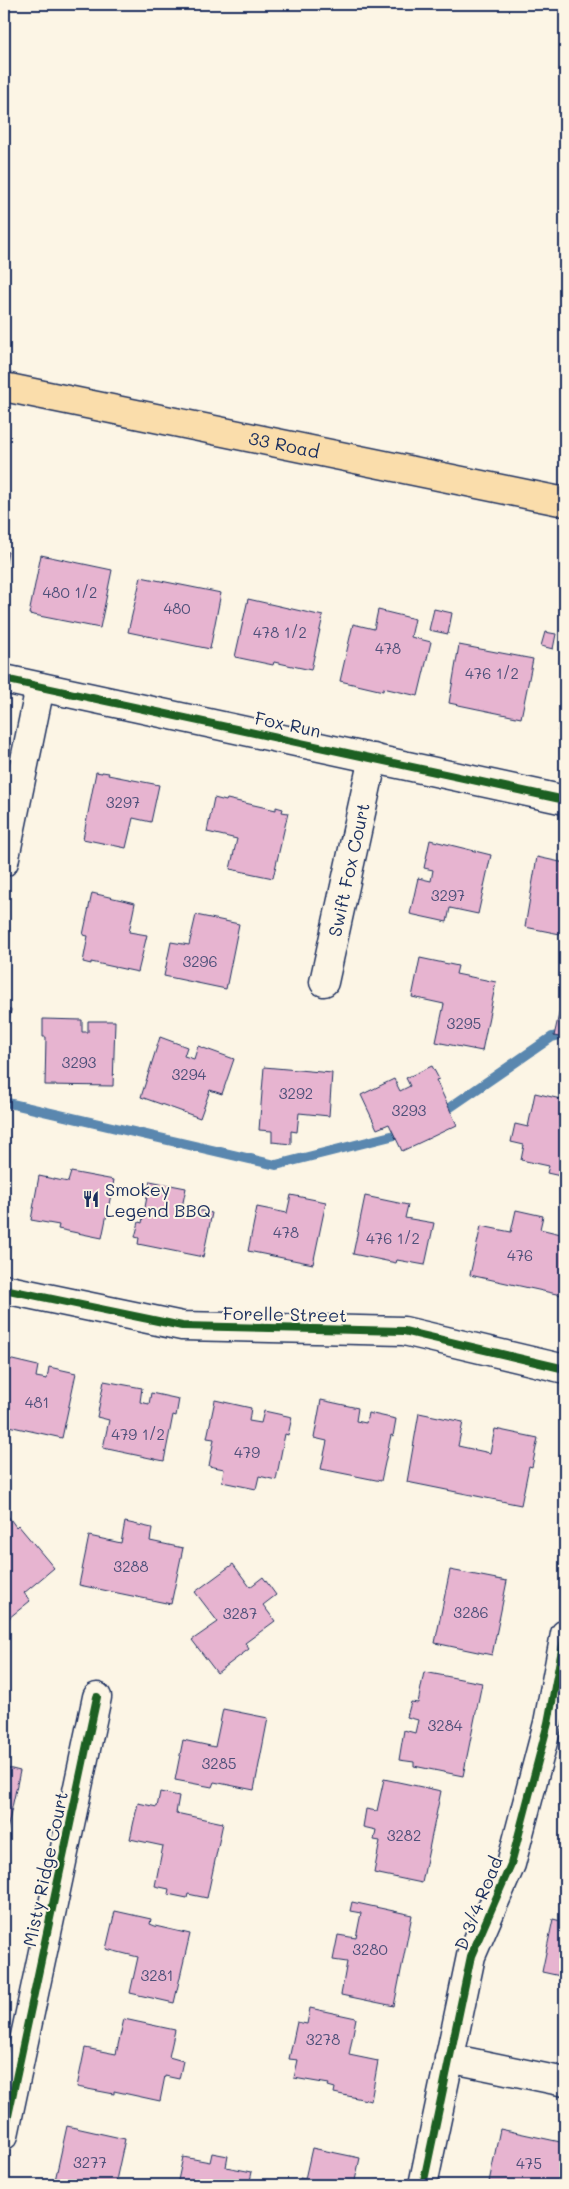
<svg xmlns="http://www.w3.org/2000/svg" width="569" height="2189" font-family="Mali,sans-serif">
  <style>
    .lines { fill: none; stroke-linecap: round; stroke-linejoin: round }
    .stream { stroke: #5a87af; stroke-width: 10 }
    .building { fill: #e7b4d0; stroke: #1b2f5e }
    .minor-casing { stroke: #1b2f5e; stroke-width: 31 }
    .major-casing { stroke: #1b2f5e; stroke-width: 31 }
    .minor { stroke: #fcf5e5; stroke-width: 28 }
    .major { stroke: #faddab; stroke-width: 28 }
    .cycleway-casing { stroke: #fcf5e5; stroke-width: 11 }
    .cycleway { stroke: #1b5e20; stroke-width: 8 }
    .labels { text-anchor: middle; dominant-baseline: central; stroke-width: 4; stroke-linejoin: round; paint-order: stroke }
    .number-label { font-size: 15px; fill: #4e507a }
    .street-label { font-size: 18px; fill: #1b2f5e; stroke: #fcf5e5 }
    .poi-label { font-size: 18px; fill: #1b2f5e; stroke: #fcf5e5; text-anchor: start }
  </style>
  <rect width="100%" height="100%" fill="#fcf5e5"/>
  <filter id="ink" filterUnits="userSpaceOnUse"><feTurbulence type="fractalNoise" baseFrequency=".02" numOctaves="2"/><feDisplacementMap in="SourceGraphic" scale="10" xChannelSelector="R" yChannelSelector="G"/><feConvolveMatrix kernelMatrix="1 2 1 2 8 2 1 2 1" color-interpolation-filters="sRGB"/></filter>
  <g filter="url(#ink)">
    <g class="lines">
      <!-- stream -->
      <path class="stream" d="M4,1102l272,63 131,-33
        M439,1115l113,-78 13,-3"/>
    </g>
    <!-- building -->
    <path class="building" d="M4,551l4,1 -4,22z
      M41,555l71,15 -12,58 -71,-14z
      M141,577l80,16 -11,56 -82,-17z
      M248,599l75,17 -12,54 -37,-8 -1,3 -38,-8z
      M434,609l18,4 -4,21 -19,-4z
      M378,610l37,9 -4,18 20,5 -13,54 -35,-8v3l-43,-10 13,-57 21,5z
      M545,632l11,2 -3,15 -12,-3z
      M459,645l74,14 -12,59 -72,-15z
      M565,695v38l-7,-2z
      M96,772l6,1v-1l7,1 -1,2 51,10 -8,37 -18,-4 -7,30 -43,-9z
      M214,798l12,3 1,-2 49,11v-3l7,2 -1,3 6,1 -15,65 -43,-9 7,-30 -30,-7z
      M430,840l61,15 -13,59 -28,-6 -3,14 -37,-8 8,-36 13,3 2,-11 -9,-2z
      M537,857l28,6v72l-40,-8z
      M92,893l43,10 -6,29 18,3 -9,37 -47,-10v2l-8,-2 5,-26 -5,-1z
      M196,915l43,9 -13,65 -62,-13 7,-34 18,3z
      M420,958l38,8 -2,8 40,8 -14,69 -46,-9 8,-38 -32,-7z
      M562,1001l3,1v36l-11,-2z
      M4,1009l7,1 -7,32z
      M43,1019l39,1v12h6v-11h27l-2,65 -68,-1 1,-48h-3z
      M160,1037l27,10 -3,9 10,3 4,-13 36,13 -12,35 -12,-4 -10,28 -59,-21z
      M432,1066l7,13 -3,1 21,45 -55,26 -13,-27 -12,5 -16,-34 33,-16 6,12 10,-5 -4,-8z
      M264,1067l68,6 -3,43 -30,-3 -2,19 -6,-1v13l-19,-2v-11l-13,-1z
      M535,1093l30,7v77l-18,-4 2,-7 -28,-6 3,-15 -13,-3 4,-18 13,3z
      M71,1172l43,8 -12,58 -44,-9 1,-4 -28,-5 8,-44 29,6z
      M150,1181l36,7 -4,19 30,6 -9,44 -65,-13 1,-6 -4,-1 4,-15 3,1z
      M291,1195l35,7 -13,62 -65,-13 9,-44 30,6z
      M365,1196l43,9 -3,13 29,5 -9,42 -28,-5 -1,3 -43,-9z
      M516,1210l27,6 -3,13 25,6v42l-4,18 -91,-20 11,-49 30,6z
      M4,1358l34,8 -2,11 11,2 2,-12 27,6 -14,65 -58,-13z
      M104,1381l38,7 -2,14 9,2 2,-11 28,6 -3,17 -3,-1 -9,46 -61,-13 6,-28 -12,-3z
      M215,1400l36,8 -2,13 12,2 3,-12 28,6 -4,18 -3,-1 -9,46 -17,-4 -3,13 -34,-7 2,-13 -15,-3 5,-27 -7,-1z
      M321,1400l37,8 -2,13 10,2 2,-10 28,6 -3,17 -2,-1 -10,46 -60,-12 6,-28 -13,-3z
      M419,1413l44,9 -5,24 32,7 5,-24 43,9 -6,29 -3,-1 -8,39 -114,-23z
      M8,1516l8,11 2,-2 36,43 -30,25 6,8 -26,21v-102z
      M125,1522l27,6 -2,13 33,7 -12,56 -92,-19 10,-49 32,7z
      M233,1564l17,23 13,-10 13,18 -13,10 12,16 -30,22 4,6 -32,24 -25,-33 26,-18 -23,-30z
      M450,1570l57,11 -15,74 -57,-12z
      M424,1672l58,11 -19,93 -49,-10v-4l-15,-2 5,-30 11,3 3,-13 -11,-3 4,-15 7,1z
      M223,1709l45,9 -14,72 -40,-8 -2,5 -37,-7 8,-40 32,7z
      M4,1767l16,4 -16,73z
      M384,1779l57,12 -19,92 -48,-10 6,-32 -6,-1 2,-10 -13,-3 3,-18 11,2z
      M160,1792l19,4 -3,17 47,10 -16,75 -19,-4 -1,4 -19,-4 1,-5 -14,-3 8,-40 -33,-7 8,-36 19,4z
      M352,1902l60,13 -18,91 -53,-11 6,-33 -14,-2 5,-25 18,3 5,-25 -11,-2z
      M115,1911l36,8 -1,5 5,2 35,8 -16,69 -44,-10 8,-36 -32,-8z
      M553,1919l12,3v55l-23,-5z
      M310,2008l46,10 -7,37 29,6 -7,40 -37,-8 1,-5 -7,-2 1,-2 -35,-6 4,-18 -9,-1 8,-37 10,2z
      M124,2019l51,11 -6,27 14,4 -4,18 -14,-3 -5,25 -46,-10v3l-37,-7 8,-39 31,6z
      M67,2126l58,13 -10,46h-61z
      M500,2129l65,14v42h-62l-14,-3z
      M312,2148l48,10 -6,27h-55l1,-7 5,1z
      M212,2153l16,3 -2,11 26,5 -3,13h-72l6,-28 27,5z"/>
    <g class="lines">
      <!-- minor casing -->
      <g class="minor-casing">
        <g id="minor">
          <path d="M4,679l561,121"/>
          <path d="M4,862l36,-175"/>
          <path id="s1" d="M324,982l49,-224"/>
          <path d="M4,1289l178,37 222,5 161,38"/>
          <path d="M449,2058l116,24"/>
          <path d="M4,2135l93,-438"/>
          <path d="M423,2185l48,-229 40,-92 37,-141 17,-89"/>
        </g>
      </g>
      <!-- major casing -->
      <g class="major-casing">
        <g id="major">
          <path id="s2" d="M4,387l561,115"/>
        </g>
      </g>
      <!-- minor -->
      <use href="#minor" class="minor"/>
      <!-- major -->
      <use href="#major" class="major"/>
      <!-- cycleway casing -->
      <g class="cycleway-casing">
        <path id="cycleway" d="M4,679l561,121
          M4,1289l178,37 222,5 161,38
          M4,2135l93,-438
          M423,2185l48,-229 40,-92 37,-141 17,-89"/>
      </g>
      <!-- cycleway -->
      <use href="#cycleway" class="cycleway"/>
    </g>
  </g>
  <!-- icons -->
  <defs>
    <g id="restaurant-bare" transform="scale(1.35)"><path d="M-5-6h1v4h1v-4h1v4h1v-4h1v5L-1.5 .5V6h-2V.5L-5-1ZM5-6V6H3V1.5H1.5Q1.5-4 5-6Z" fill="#1b2f5e" stroke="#fcf5e5" stroke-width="2.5" paint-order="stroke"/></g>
  </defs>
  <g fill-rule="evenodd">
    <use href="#restaurant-bare" x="91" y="1199"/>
  </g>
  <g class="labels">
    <!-- number labels -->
    <g class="number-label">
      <text x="70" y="592">480 1/2</text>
      <text x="177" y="608">480</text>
      <text x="280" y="632">478 1/2</text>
      <text x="388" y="648">478</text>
      <text x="492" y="673">476 1/2</text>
      <text x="123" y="802">3297</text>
      <text x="448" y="895">3297</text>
      <text x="200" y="961">3296</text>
      <text x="464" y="1023">3295</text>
      <text x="79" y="1062">3293</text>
      <text x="189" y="1074">3294</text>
      <text x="296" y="1093">3292</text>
      <text x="409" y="1110">3293</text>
      <text x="286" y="1232">478</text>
      <text x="393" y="1238">476 1/2</text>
      <text x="520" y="1255">476</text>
      <text x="37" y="1402">481</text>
      <text x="138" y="1434">479 1/2</text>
      <text x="247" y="1452">479</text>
      <text x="131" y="1566">3288</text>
      <text x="471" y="1612">3286</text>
      <text x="240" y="1613">3287</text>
      <text x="445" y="1725">3284</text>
      <text x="219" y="1763">3285</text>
      <text x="404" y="1835">3282</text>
      <text x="370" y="1949">3280</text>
      <text x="157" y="1975">3281</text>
      <text x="323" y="2039">3278</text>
      <text x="90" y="2162">3277</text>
      <text x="529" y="2163">475</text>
    </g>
    <!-- street labels -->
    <g class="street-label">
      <text stroke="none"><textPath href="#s2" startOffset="286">33 Road</textPath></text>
      <text transform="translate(288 724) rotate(12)">Fox Run</text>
      <text stroke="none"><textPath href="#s1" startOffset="115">Swift Fox Court</textPath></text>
      <text transform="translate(285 1314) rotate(1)">Forelle Street</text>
      <text transform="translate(45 1869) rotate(-78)">Misty Ridge Court</text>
      <text transform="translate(478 1903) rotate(-68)">D 3/4 Road</text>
    </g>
    <!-- poi labels -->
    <g class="poi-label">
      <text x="105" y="1189">Smokey<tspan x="105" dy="21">Legend BBQ</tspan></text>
    </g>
  </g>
  <!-- margin -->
  <rect width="569" height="2189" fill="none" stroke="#fcf5e5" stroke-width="20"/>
  <rect x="10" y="10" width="549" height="2169" fill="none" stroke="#1b2f5e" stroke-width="2" filter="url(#ink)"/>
</svg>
